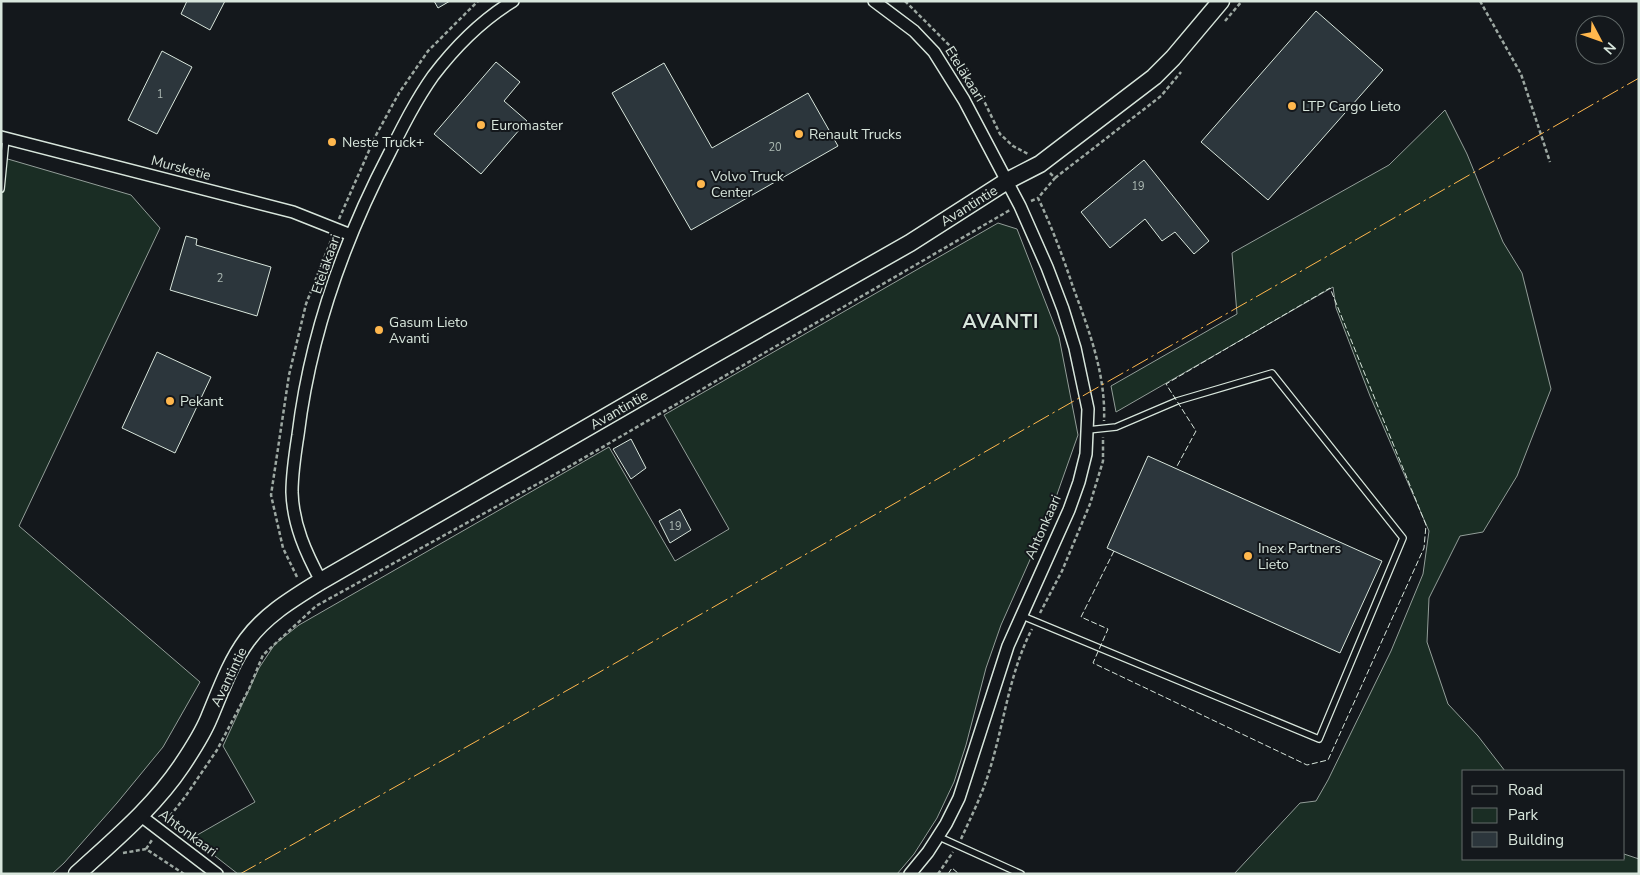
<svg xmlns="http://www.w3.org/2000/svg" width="1640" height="875" font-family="'Nunito Sans',sans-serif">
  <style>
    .green { fill: #1a2d24; stroke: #939e99 }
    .building { fill: #2c363c; stroke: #d8e6dc }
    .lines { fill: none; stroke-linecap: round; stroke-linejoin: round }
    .lane-casing { stroke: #d8e6dc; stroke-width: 8 }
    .street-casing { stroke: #d8e6dc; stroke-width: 14 }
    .secondary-casing { stroke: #d8e6dc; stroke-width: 19 }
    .path { stroke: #9da8a2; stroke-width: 2.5; stroke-dasharray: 4 2.5; stroke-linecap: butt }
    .lane { stroke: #14181c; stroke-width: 5.5 }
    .street { stroke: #14181c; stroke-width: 11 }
    .secondary { stroke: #14181c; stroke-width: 16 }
    .fence { stroke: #d8e6dc; stroke-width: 1; stroke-dasharray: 6 2.5; stroke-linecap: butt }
    .power { stroke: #ffb74d; stroke-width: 1; stroke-dasharray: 18 4 2.5 4; stroke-linecap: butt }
    .poi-dot { fill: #ffb74d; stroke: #14181c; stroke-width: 2 }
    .labels { text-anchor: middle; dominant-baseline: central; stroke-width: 4; stroke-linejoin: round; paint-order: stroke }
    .number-label { font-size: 11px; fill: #adbab4 }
    .street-label { font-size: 14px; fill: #d8e6dc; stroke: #14181c }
    .poi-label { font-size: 14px; fill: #d8e6dc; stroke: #14181c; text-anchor: start }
    .district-label { font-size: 19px; font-weight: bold; letter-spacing: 1px; fill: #d8e6dc; stroke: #14181c }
  </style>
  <rect width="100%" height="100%" fill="#14181c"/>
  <!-- green -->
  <path class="green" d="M1445,110l22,44 36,88 19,31 29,116 -34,87 -34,56 -23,4 -31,62 -2,44 21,62 30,32 27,35h-41v88h160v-5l15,5v15h-405l66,-71 16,-2 12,-21 63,-129 32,-77 6,-43 -59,-135 -34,-88 -3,-21 -217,125 -5,-26 126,-72 -5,-61 157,-88z
    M1,157l130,38 29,33 -141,298 181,156 -37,65 -46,56 -53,60 -12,11h-51z
    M998,223l19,6 42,108 19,98 -29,82 -48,108 -15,43 -20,77 -12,37 -17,36 -23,36 -17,20h-659l-46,-36 63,-36 -32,-56 36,-78 16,-24 24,-19 310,-178 66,114 54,-32 -65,-114z"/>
  <!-- building -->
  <path class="building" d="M187,1h38l-15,29 -29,-16z
    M434,1h16l-12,7z
    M1316,11l67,59 -115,130 -67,-58z
    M162,51l30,16 -35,67 -29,-14z
    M496,62l24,20 -16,19 23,20 -46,53 -47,-40z
    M664,63l48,85 96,-55 30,53 -147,84 -79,-137z
    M1144,160l65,81 -15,13 -19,-22 -13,9 -17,-22 -35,29 -29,-36z
    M186,236l11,3 -1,6 75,22 -14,49 -87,-26z
    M157,352l54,25 -36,76 -53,-25z
    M631,439l15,29 -15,11 -18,-30z
    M1148,456l234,105 -42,92 -233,-105z
    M680,509l11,21 -21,13 -11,-22z"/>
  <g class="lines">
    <!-- lane casing -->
    <g class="lane-casing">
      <path id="lane" d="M1,189l5,-51
        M1020,615l299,124 84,-201 -131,-165 -95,28 -61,26 -28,3
        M937,836l84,38"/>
    </g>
    <!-- street casing -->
    <g class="street-casing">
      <path id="street" d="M874,1l40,30 20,21 30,48 56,106 27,61 16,42 12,39 13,61 -2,45 -7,28 -10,28 -61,136 -49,152 -13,26 -18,28 -18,22
        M1,137l292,75 58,23
        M321,581c-15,-28 -28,-56 -29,-89 0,-19 3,-38 6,-57 12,-99 46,-195 92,-283 13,-26 26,-52 43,-76 22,-29 49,-56 80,-75
        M141,816l76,58"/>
    </g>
    <!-- secondary casing -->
    <g class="secondary-casing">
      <path id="secondary" d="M77,874c37,-34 77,-67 105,-109 10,-15 20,-30 27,-47 11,-26 21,-55 38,-78 19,-26 47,-42 74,-59l392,-226 197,-112 97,-62 33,-17 114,-87 19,-19 48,-57"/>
    </g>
    <!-- path -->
    <path class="path" d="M905,1l47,47 33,55 15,31 13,12 15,8
      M1480,1l41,73 29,88
      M1225,21l17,-20
      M1050,173l5,5 -17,20c14,29 25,59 35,89 16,43 33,88 31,134
      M1055,178l106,-82 20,-24
      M1031,201l7,-3
      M339,219l36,-82 24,-44 29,-42 50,-50
      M297,577l-14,-29 -12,-53 18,-120 17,-71 26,-66
      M1040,613l22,-42 28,-67 13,-43v-24
      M166,821l19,-24 32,-47 32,-61 14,-34 53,-49 254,-140 440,-256
      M961,839c10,-22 21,-44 28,-67 15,-47 20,-99 43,-143
      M146,849l6,-9
      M123,853l23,-4 38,25
      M938,874l15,-22"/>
    <!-- lane -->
    <use href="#lane" class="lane"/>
    <!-- street -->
    <use href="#street" class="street"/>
    <!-- secondary -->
    <use href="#secondary" class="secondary"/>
    <!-- fence -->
    <path class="fence" d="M1114,551l-33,66 27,12 -15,34 214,102 21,-5 96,-212 2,-23 -96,-237 -164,96 30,47 -20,37
      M948,874l4,-6 7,6"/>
    <!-- power -->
    <path class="power" d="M240,874l358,-201 1041,-595"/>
  </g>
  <!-- markers -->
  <g class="poi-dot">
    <circle cx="1292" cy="106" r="5"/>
    <circle cx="481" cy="125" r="5"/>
    <circle cx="799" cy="134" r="5"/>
    <circle cx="332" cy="142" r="5"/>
    <circle cx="701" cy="184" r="5"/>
    <circle cx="379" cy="330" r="5"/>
    <circle cx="170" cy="401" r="5"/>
    <circle cx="1248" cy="556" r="5"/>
  </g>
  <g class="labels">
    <!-- number labels -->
    <g class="number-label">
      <text x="160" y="94">1</text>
      <text x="775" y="147">20</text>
      <text x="1138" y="186">19</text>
      <text x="220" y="278">2</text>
      <text x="675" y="526">19</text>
    </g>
    <!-- street labels -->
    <g class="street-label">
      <text transform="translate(965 74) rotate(58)">Eteläkaari</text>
      <text transform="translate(181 168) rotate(15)">Mursketie</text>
      <text transform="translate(969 206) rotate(-32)">Avantintie</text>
      <text transform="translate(326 264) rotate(-71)">Eteläkaari</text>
      <text transform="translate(619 410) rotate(-30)">Avantintie</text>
      <text transform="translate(1043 527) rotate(-66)">Ahtonkaari</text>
      <text transform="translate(229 677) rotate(-64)">Avantintie</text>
      <text transform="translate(188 833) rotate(37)">Ahtonkaari</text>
    </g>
    <!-- poi labels -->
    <g class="poi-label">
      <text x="1302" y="106">LTP Cargo Lieto</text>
      <text x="491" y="125">Euromaster</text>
      <text x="809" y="134">Renault Trucks</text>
      <text x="342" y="142">Neste Truck+</text>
      <text x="711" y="176">Volvo Truck<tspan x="711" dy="16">Center</tspan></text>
      <text x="389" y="322">Gasum Lieto<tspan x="389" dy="16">Avanti</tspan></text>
      <text x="180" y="401">Pekant</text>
      <text x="1258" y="548">Inex Partners<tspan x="1258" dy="16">Lieto</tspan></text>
    </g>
    <!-- district labels -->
    <g class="district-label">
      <text x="1001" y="322">AVANTI</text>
    </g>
  </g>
  <!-- border -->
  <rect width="1640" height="875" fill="none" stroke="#d8e6dc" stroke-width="5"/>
  <!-- legend -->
  <rect x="1462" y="770" width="162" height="90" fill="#14181c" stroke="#626a69"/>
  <rect x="1472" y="786" width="25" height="8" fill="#14181c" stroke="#626a69"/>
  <text x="1508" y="795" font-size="15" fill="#d8e6dc">Road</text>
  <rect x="1472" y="808" width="25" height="15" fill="#1a2d24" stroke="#626a69"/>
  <text x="1508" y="820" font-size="15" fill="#d8e6dc">Park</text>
  <rect x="1472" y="832" width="25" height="15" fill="#2c363c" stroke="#626a69"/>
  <text x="1508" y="845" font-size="15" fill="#d8e6dc">Building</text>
  <!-- north arrow -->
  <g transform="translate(1600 40) rotate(131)"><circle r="24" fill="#14181c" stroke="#626a69"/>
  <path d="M0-4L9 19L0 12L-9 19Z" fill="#ffb74d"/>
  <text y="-8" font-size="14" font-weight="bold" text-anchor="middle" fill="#d8e6dc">N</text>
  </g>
</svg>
